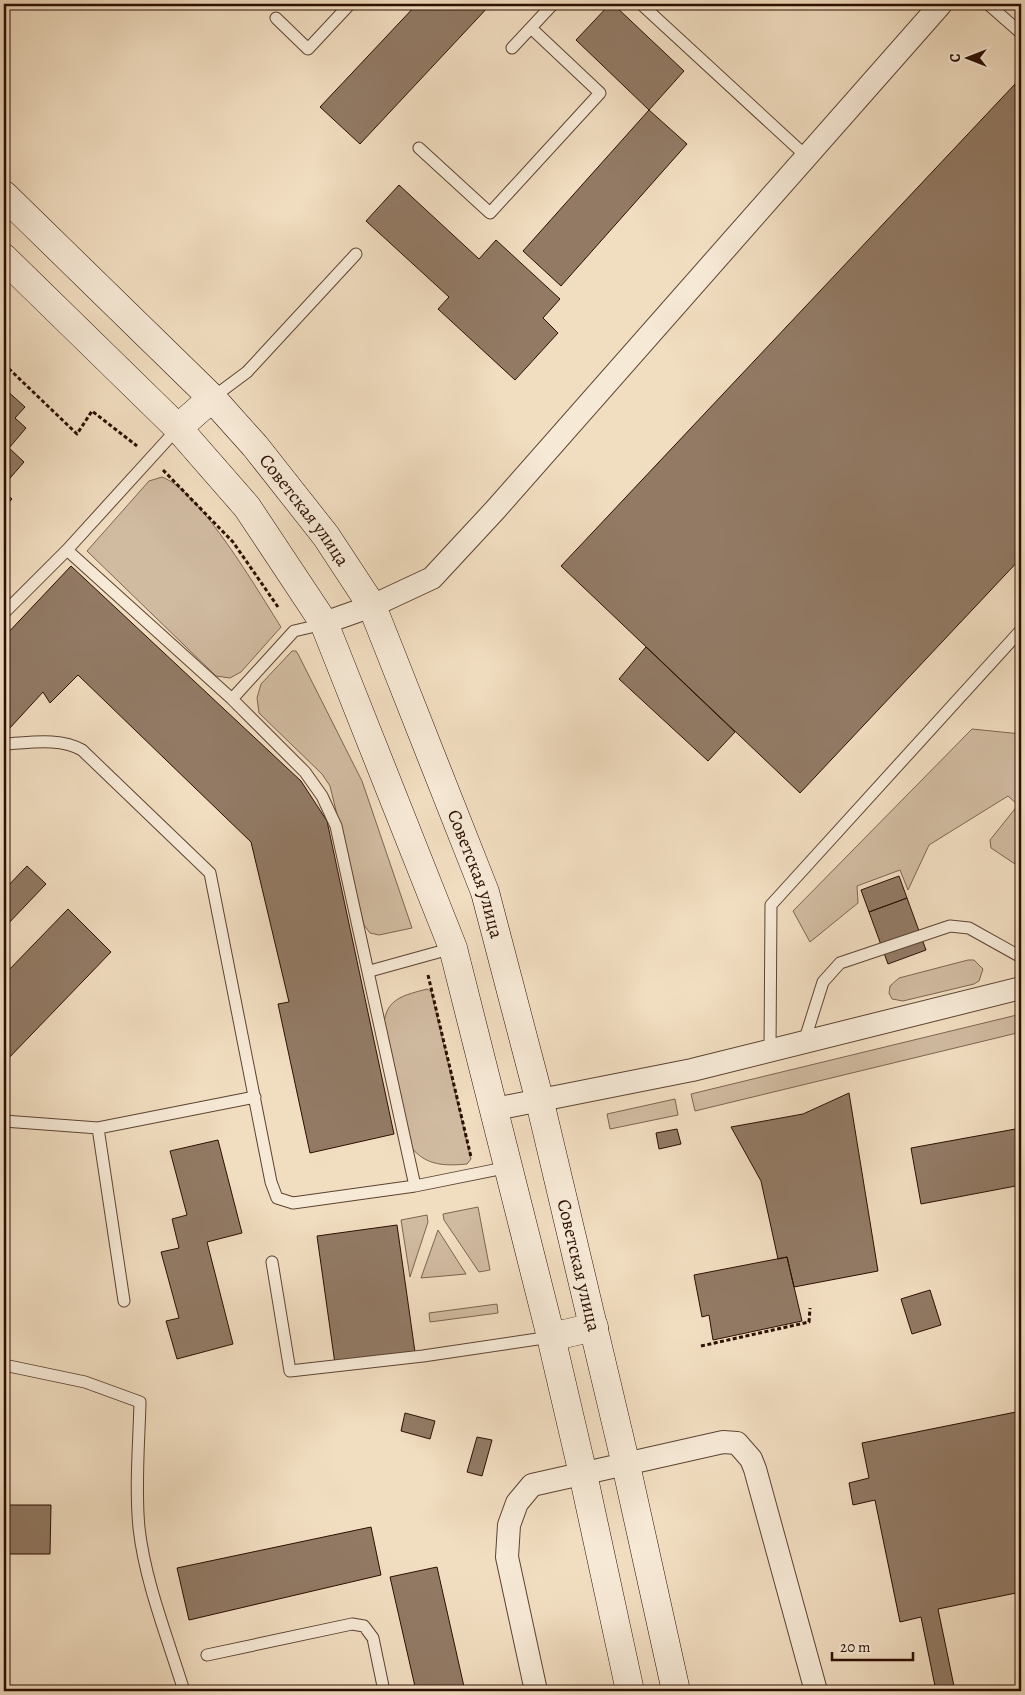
<svg xmlns="http://www.w3.org/2000/svg" width="1025" height="1695" font-family="Alegreya,serif">
  <style>
    .green { fill: #d0baa0; stroke: #7e6451 }
    .building { fill: #927a65; stroke: #2c0f02 }
    .lines { fill: none; stroke-linecap: round; stroke-linejoin: round }
    .lane-casing { stroke: #5d4232; stroke-width: 13 }
    .street-casing { stroke: #5d4232; stroke-width: 24 }
    .secondary-casing { stroke: #2c0f02; stroke-width: 29 }
    .path { stroke: #2c0f02; stroke-width: 3; stroke-dasharray: 4 2.5; stroke-linecap: butt }
    .lane { stroke: #f6e9d6; stroke-width: 11 }
    .street { stroke: #f6e9d6; stroke-width: 22 }
    .secondary { stroke: #f6e9d6; stroke-width: 28 }
    .labels { text-anchor: middle; dominant-baseline: central; stroke-width: 4; stroke-linejoin: round; paint-order: stroke }
    .street-label { font-size: 19px; fill: #2c0f02; stroke: #f6e9d6 }
  </style>
  <rect width="100%" height="100%" fill="#f1ddc0"/>
  <filter id="stains"><feTurbulence type="fractalNoise" baseFrequency=".004" numOctaves="4"/><feColorMatrix values="0 0 0 0 .2 0 0 0 0 .09 0 0 0 0 .02 0 0 0 .5 -.17"/></filter>
  <radialGradient id="worn" r=".72"><stop offset=".6" stop-color="#630" stop-opacity="0"/><stop offset="1" stop-color="#630" stop-opacity=".3"/></radialGradient>
  <!-- green -->
  <path class="green" d="M162,477c38,14 96,114 119,150l-40,45 -11,6 -14,-2 -129,-125 62,-70z
    M292,651h4l2,3 64,127 50,147 -33,7 -9,-2 -6,-8 -34,-139 -8,-12 -63,-61 -2,-15 4,-14z
    M972,729l49,5v134l-30,-20 -1,-8 28,-35 -10,-9 -79,49 -21,45 -8,-20 -43,16 1,17 -48,39 -17,-31z
    M968,960h6l9,9 -4,12 -5,3 -71,17 -11,-2 -3,-6 1,-7 9,-8z
    M427,989l4,2 40,168 -4,5c-22,2 -41,2 -56,-17l-27,-123c2,-26 21,-29 43,-35z
    M1021,1014v18l-326,79 -4,-17z
    M675,1099l3,16 -68,14 -3,-15z
    M478,1207l12,63 -11,2 -35,-52 -1,-6z
    M427,1215l1,7 -18,55 -9,-57z
    M438,1230l28,44 -45,4z
    M497,1304l1,9 -68,9 -1,-9z"/>
  <!-- building -->
  <path class="building" d="M417,4l73,1 -130,139 -40,-37z
    M610,4h3l71,67 -35,39 -73,-70z
    M1016,83l5,5v470l-221,235 -239,-227z
    M649,110l38,34 -126,142 -38,-35z
    M399,185l80,74 17,-19 64,59 -17,19 15,15 -43,47 -77,-71 11,-12 -83,-76z
    M4,388l21,19 -10,11 11,10 -17,20 15,14 -20,23z
    M4,491l8,8 -8,9z
    M71,566l230,215 26,40 67,313 -84,19 -32,-149 11,-2 -38,-160 -173,-167 -28,28 -7,-11 -34,37 -5,-4v-88z
    M646,647l89,85 -27,29 -89,-82z
    M27,866l19,18 -42,44v-38z
    M899,876l8,22 -38,14 -8,-22z
    M907,898l19,52 -38,14 -19,-52z
    M68,909l43,43 -107,111v-88z
    M849,1093l29,178 -84,16 -7,-30 -9,2 -17,-78 -30,-54 72,-13z
    M1021,1128v57l-100,19 -10,-56z
    M677,1129l4,15 -22,5 -3,-16z
    M218,1140l24,93 -35,9 26,102 -56,15 -11,-38 13,-3 -18,-66 18,-4 -7,-29 15,-4 -17,-64z
    M397,1225l18,127 -80,12 -18,-128z
    M787,1257l15,64 -89,19 -4,-25 -7,2 -8,-42z
    M1021,1276v27l-5,-26z
    M930,1290l11,35 -29,9 -11,-35z
    M1021,1411v181l-83,17 17,82h-19l-15,-74 -21,5 -25,-122 -22,5 -4,-22 20,-5 -7,-35z
    M405,1413l30,8 -5,18 -29,-8z
    M477,1437l15,3 -10,36 -15,-4z
    M4,1505h47l-1,49h-46z
    M371,1527l10,48 -192,45 -12,-52z
    M437,1567l28,124h-49l-26,-114z"/>
  <g class="lines">
    <!-- lane casing -->
    <g class="lane-casing">
      <path id="lane" d="M641,4l165,152
        M988,4l33,29
        M276,18l32,31 42,-45
        M512,48l41,-44
        M419,148l71,65 110,-120 -69,-65
        M212,398l35,-26 109,-118
        M67,550l165,149 73,73 17,24 14,30 79,360
        M4,613l63,-63 111,-122
        M232,699l62,-68 30,-7
        M4,744c25,-1 55,-7 78,6l128,123 61,309 6,16 16,5 122,-17 94,-19
        M370,971l83,-23
        M804,1042l19,-60 17,-19 110,-37 19,2 52,29
        M770,1051l1,-146 250,-275
        M4,1121l94,7
        M272,1262l18,109 133,-15 128,-19
        M124,1301l-26,-173 157,-31
        M4,1365l81,17 55,20c-1,41 -5,85 -1,126 6,54 29,111 45,163
        M207,1655l145,-31 12,2 9,12 11,53"/>
    </g>
    <!-- street casing -->
    <g class="street-casing">
      <path id="street" d="M324,623l48,-17 60,-28 64,-69 445,-505
        M495,1109l197,-39 329,-82
        M536,1691l-29,-134 2,-32 8,-22 15,-18 191,-43 14,1 14,16 4,10 61,222"/>
    </g>
    <!-- secondary casing -->
    <g class="secondary-casing">
      <g id="secondary">
        <path id="s1" d="M4,195l208,203 43,48 71,90 46,70 113,286 54,206 87,367 50,226"/>
        <path d="M4,258l174,170 69,79 77,116 129,325 98,389 32,137 47,217"/>
        <path d="M178,428l34,-30"/>
        <path d="M551,1337l43,-10"/>
      </g>
    </g>
    <!-- path -->
    <path class="path" d="M4,364l73,70 15,-23 45,35
      M163,470l70,72 45,65
      M428,975l43,182
      M701,1346l108,-24 1,-14"/>
    <!-- lane -->
    <use href="#lane" class="lane"/>
    <!-- street -->
    <use href="#street" class="street"/>
    <!-- secondary -->
    <use href="#secondary" class="secondary"/>
  </g>
  <g class="labels">
    <!-- street labels -->
    <g class="street-label">
      <text stroke="none"><textPath href="#s1" startOffset="436">Советская улица</textPath></text>
      <text stroke="none"><textPath href="#s1" startOffset="841">Советская улица</textPath></text>
      <text stroke="none"><textPath href="#s1" startOffset="1246">Советская улица</textPath></text>
    </g>
  </g>
  <!-- margin -->
  <rect width="1025" height="1695" fill="none" stroke="#f1ddc0" stroke-width="20"/>
  <rect x="5" y="5" width="1015" height="1685" fill="none" stroke="#2c0f02" stroke-width="2.5"/>
  <rect x="10" y="10" width="1005" height="1675" fill="none" stroke="#2c0f02"/>
  <!-- north arrow -->
  <g transform="translate(968 58) rotate(270)" stroke="#f6e9d6" stroke-width="4" paint-order="stroke">
  <path d="M0-4L9 19L0 12L-9 19Z" fill="#2c0f02"/>
  <text y="-8" font-size="14" font-weight="bold" text-anchor="middle" fill="#2c0f02">С</text>
  </g>
  <!-- scale -->
  <path d="M832 1652v8h81v-8" fill="none" stroke="#2c0f02" stroke-width="2.5"/>
  <text x="840" y="1652" font-size="15" fill="#2c0f02" stroke="#f6e9d6" stroke-width="4" paint-order="stroke">20 m</text>
  <rect width="100%" height="100%" filter="url(#stains)"/>
  <rect width="100%" height="100%" fill="url(#worn)"/>
</svg>
